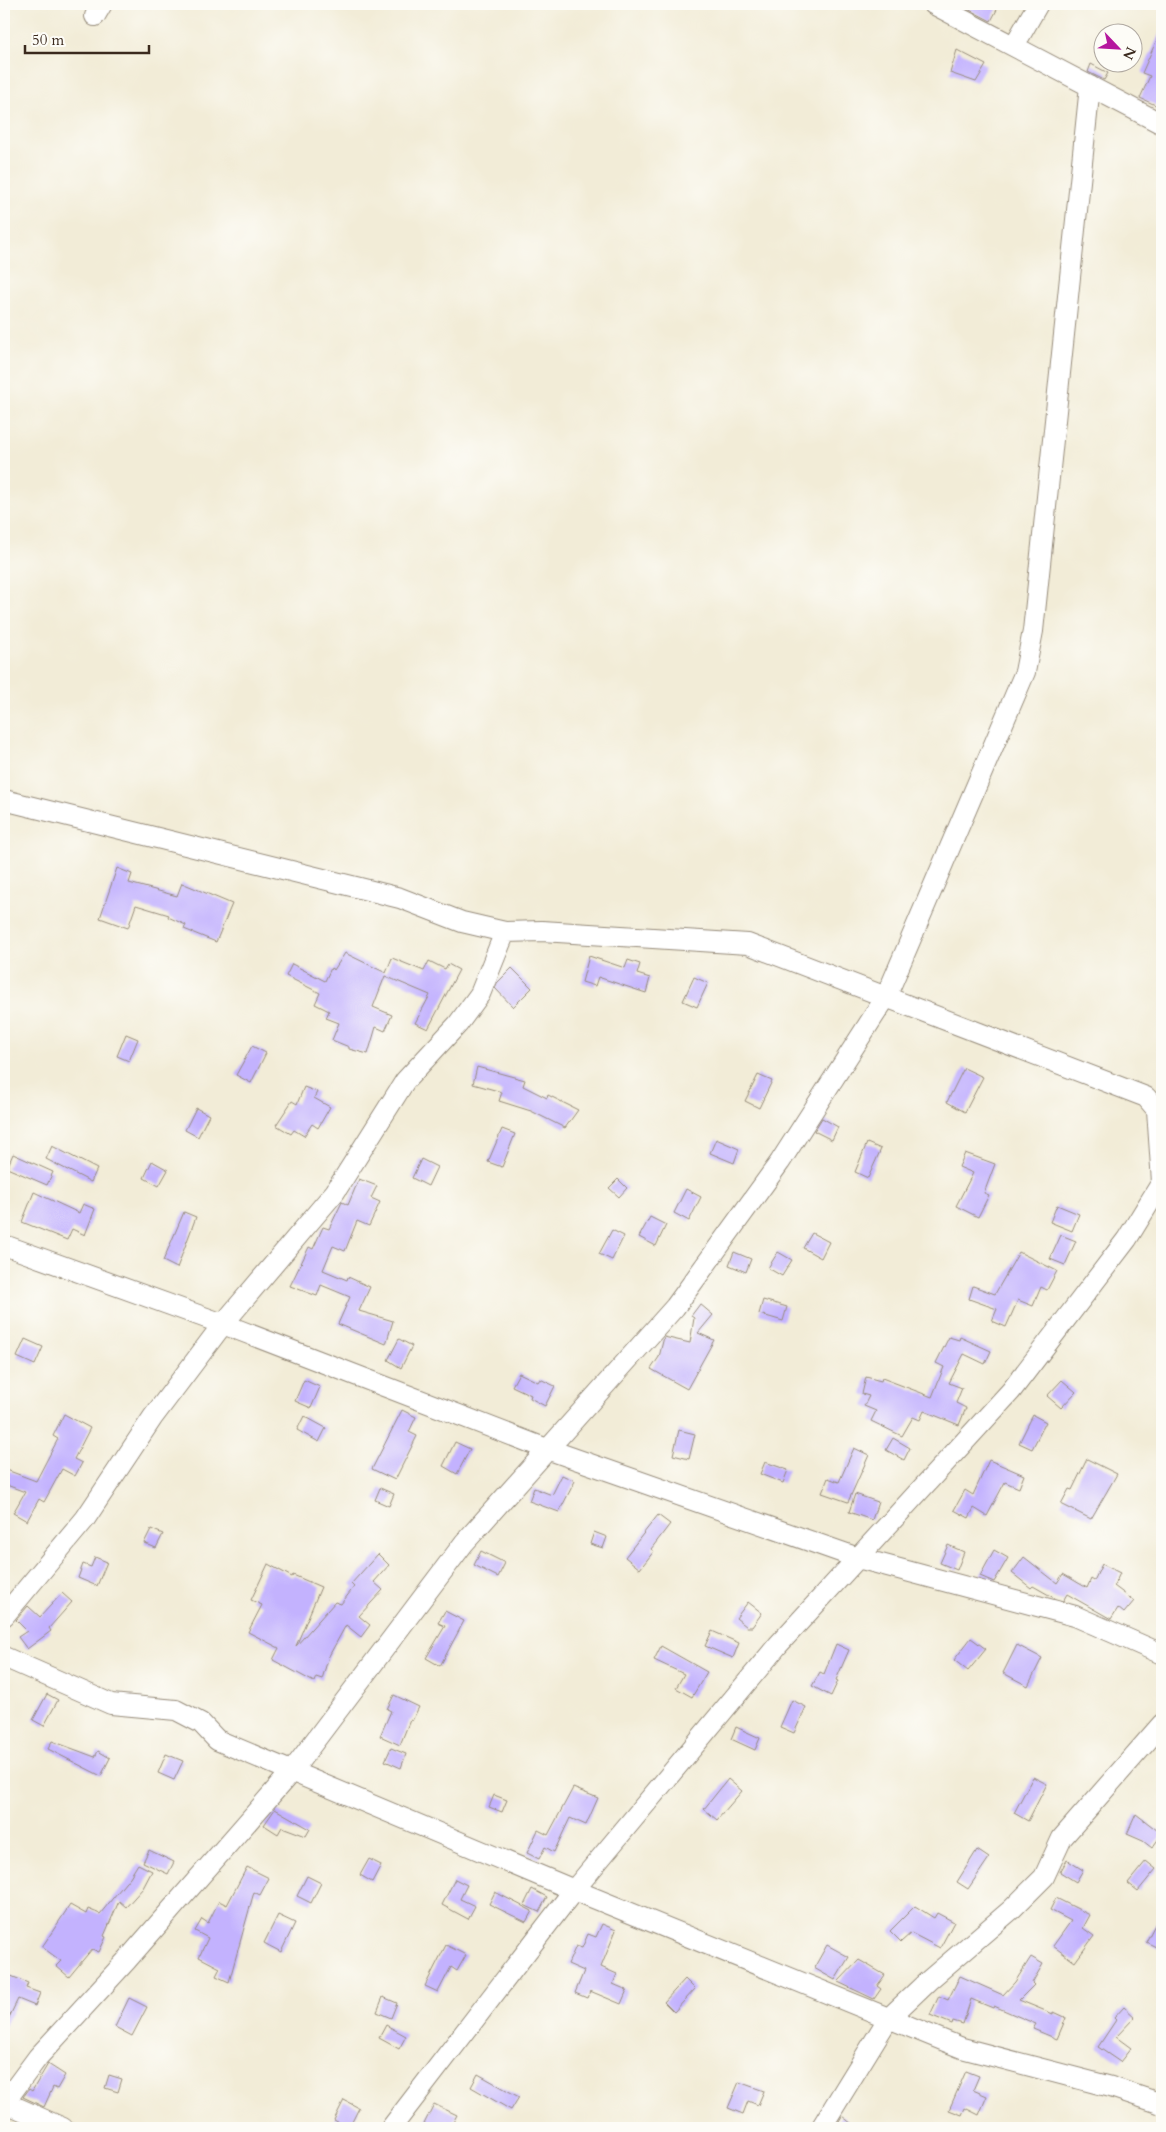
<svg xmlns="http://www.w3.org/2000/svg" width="1166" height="2132" font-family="Cardo,serif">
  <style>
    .building { fill: #c3b2fe }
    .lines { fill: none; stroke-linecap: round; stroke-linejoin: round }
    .street-casing { stroke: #968b7a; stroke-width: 22 }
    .street { stroke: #fff; stroke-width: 20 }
  </style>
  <rect width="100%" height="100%" fill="#fdfcf7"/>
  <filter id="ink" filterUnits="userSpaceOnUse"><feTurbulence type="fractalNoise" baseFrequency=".02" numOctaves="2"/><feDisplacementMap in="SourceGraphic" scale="10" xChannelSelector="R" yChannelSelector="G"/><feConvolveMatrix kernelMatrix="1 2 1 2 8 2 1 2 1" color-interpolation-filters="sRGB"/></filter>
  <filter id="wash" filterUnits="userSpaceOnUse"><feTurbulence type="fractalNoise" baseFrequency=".0096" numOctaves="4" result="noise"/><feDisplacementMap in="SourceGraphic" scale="20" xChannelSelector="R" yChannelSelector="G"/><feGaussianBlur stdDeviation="1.12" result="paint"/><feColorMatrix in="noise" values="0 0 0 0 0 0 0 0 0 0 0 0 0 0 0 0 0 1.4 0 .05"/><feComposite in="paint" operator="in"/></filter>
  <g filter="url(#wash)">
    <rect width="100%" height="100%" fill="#f2ecd7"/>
    <g id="blocks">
      <!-- building -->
      <path class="building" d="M958,4h42l-9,17z
        M1162,28v80l-22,-10 10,-22 -8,-3z
        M957,50l29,15 -10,17 -26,-9z
        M1091,64l17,9 -4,7 -16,-8z
        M117,868l15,6 -3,9 48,13 5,-13 50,21 -16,38 -32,-13 2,-4 -18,-8 1,-2 -33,-10 -8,23 -28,-10z
        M345,953l41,20 6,-15 32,13 5,-10 16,8 3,-5 11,6 -31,59 -13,-6 15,-28 -45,-19 -12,31 19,8 -7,16 -9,-4 -8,27 -19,-5v-2l-17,-7 7,-17 -13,-5 3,-7 -14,-7 5,-11 -34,-17 6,-12 33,17 6,-13 3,2z
        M589,956l36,12 3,-8 12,4 -3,10 13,4 -4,15 -48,-16 -3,9 -13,-4z
        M512,968l20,20 -19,19 -18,-19 2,-5z
        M694,977l14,6 -11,24 -14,-6z
        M126,1034l12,5 -9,22 -12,-5z
        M252,1046l14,7 -15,30 -15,-8z
        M477,1067l48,13 -2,6 24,12 1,-3 30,15 -13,18 -34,-17 -32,-10 3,-9 -29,-8z
        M964,1068l19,9 -18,35 -18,-10z
        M758,1075l14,6 -13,27 -14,-7z
        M304,1087l13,5 -3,6 16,9 -12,21 -6,-4 -8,12 -10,-6 -3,4 -15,-9 16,-24 5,3z
        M196,1108l13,7 -11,22 -13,-7z
        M822,1118l16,9 -6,13 -18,-9z
        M502,1129l13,5 -13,33 -14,-5z
        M716,1139l23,10 -5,14 -24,-10z
        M867,1143l14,6 -13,29 -13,-6z
        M52,1146l45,23 -6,13 -45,-23z
        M965,1153l30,11 -11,29 5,2 -11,22 -22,-11 17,-33 -14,-6z
        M13,1154l40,18 -6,13 -40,-17z
        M421,1159l16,8 -9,19 -16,-8z
        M152,1161l16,9 -9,16 -15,-8z
        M359,1179l18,7 -6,12 9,4 -11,24 -12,-5 -12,30 -12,-5 -10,24 24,10 1,-3 22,10 -11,24 34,10 -7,23 -48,-20 12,-27 -29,-12 -4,11 -27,-10 19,-39 4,2 10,-22 6,2 13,-27 6,3z
        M618,1179l9,9 -8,9 -10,-9z
        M686,1189l15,8 -12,24 -15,-8z
        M34,1192l45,21 4,-9 12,5 -10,26 -13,-6 -5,11 -45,-18z
        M1057,1205l22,9 -7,17 -22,-9z
        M184,1212l12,5 -19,51 -14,-7z
        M650,1217l16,8 -10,21 -17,-9z
        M612,1230l12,6 -12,24 -13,-6z
        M812,1233l17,9 -8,16 -18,-10z
        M1061,1235l15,6 -11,24 -15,-6z
        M734,1252l17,7 -5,13 -17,-7z
        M778,1252l14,8 -10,16 -14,-8z
        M1019,1252l38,19 -10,19 -6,-3 -8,19 -15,-6 -12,27 -14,-6 5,-12 -28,-10 4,-13 22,8z
        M763,1300l24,7 -4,14 -24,-7z
        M700,1304l13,11 -15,18 16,7 -27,49 -36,-20 8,-12 5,-20 26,6 4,-25 -3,-2z
        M949,1337l10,3 1,-3 31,14 -6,13 -21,-10 -15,29 13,5 -6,15 10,5 -7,17 -35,-14 -4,9 -7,-3 -11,19 -31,-15 5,-10 -12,-5 5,-10 -7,-2 4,-17 15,4 1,-3 50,19 12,-30 -8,-4z
        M25,1339l18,8 -8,18 -18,-8z
        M399,1339l13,7 -11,22 -13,-8z
        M519,1373l19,9 2,-3 15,7 -10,20 -15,-8 1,-3 -19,-9z
        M304,1380l16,7 -9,21 -16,-7z
        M1062,1380l14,12 -15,16 -14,-12z
        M402,1410l14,7 -7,15 8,4 -22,44 -23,-11z
        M64,1414l26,14 -16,31 8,4 -7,13 -13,-7 -18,33 -5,-3 -12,22 -14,-8 12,-21 -21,-8v-15l32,12 22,-42 -5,-3z
        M1033,1415l13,7 -14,27 -13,-6z
        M304,1416l22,12 -7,14 -22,-12z
        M679,1430l16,4 -6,25 -16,-4z
        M893,1438l17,10 -6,12 -18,-10z
        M455,1442l15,7 -13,25 -14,-8z
        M854,1448l15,7 -21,47 -26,-9 6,-15 11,4z
        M1087,1459l30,15 -26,45 -30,-15 8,-15 3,1z
        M989,1460l35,15 -5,13 -14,-6 -18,34 -13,-8 -5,10 -15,-8 11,-20 8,5z
        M765,1462l23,8 -5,13 -23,-9z
        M562,1475l13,6 -16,31 -30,-11 5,-13 18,7z
        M380,1488l14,6 -5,12 -14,-6z
        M855,1494l23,8 -6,18 -23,-8z
        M658,1515l12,9 -19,25 3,2 -14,18 -15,-12z
        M151,1529l12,5 -7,14 -12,-5z
        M594,1532l13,5 -4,11 -13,-4z
        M948,1545l16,7 -7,18 -17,-7z
        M994,1550l14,8 -14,24 -14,-6z
        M481,1551l24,12 -7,14 -24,-12z
        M378,1554l11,11 -15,17 9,8 -24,26 11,9 -9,12 -15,-12 -17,31 -7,23 -6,-2 -2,5 -41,-22 6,-12 -31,-16 14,-27 -11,-5 17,-36 24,13 1,-2 28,12 -25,59 39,-44 6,2 13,-17 -3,-3z
        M95,1557l12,5 -10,24 -19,-8 5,-14 8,3z
        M1024,1557l33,26 6,-9 24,14 4,-9 3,2 8,-17 18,9 -6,13 20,15 -10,12 -6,-5 -7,11 -44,-25 -4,7 -7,-2 -23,-13 -2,2 -19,-15z
        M62,1593l10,9 -23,26 2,3 -24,18 -9,-12 9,-6 -11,-11 12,-14 12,11z
        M748,1602l14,11 -10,14h-5l-11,-9z
        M445,1611l19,10 -24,45 -14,-8 19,-32 -7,-3z
        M712,1631l27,12 -6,15 -28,-12z
        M971,1638l15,11 -18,22 -14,-11z
        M836,1644l13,6 -13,30 2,1 -7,15 -19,-10 8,-14 4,2z
        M1017,1645l25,13 -14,28 -25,-13z
        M661,1646l46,26 -15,25 -16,-9 8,-14 -30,-14z
        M47,1694l11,6 -14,26 -11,-6z
        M394,1695l25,12 -7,14 -2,-1 -10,25 -20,-9 11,-25 -4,-2z
        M792,1700l14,7 -12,26 -14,-6z
        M736,1727l24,11 -5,12 -24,-11z
        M52,1741l43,16 3,-6 12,7 -9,18 -53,-27z
        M391,1748l15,6 -5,14 -16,-7z
        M166,1754l17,7 -9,19 -16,-7z
        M1033,1777l14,7 -19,37 -14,-8z
        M728,1779l14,12 -25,29 -13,-11z
        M573,1788l25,10 -12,27 -16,-7 -16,34 -9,-5 -6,12 -12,-6 11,-23 10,5z
        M494,1795l13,5 -5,12 -13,-5z
        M275,1809l35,20 -4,7 -24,-9 -4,7 -14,-9z
        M1136,1814l26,20 -10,14 -9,-7 -16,-7z
        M149,1850l25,12 -6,12 -25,-12z
        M977,1850l12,8 -21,31 -11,-7z
        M369,1859l12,6 -9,17 -12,-7z
        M1067,1860l16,10 -7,12 -16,-10z
        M1146,1861l10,8 -18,22 -10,-8z
        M138,1864l14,7 -9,17 -17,19 -7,-6 -15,35 2,1 -7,15 -7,-3 -23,28 -13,-11 5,-5 -19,-14 28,-42 16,9 2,-5 12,5 30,-37z
        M247,1867l22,11 -9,17 -6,-3 -25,90 -13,-6 4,-8 -21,-11 9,-19 -13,-7 7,-12 6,4 11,-22 8,4z
        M307,1876l14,7 -10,20 -14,-7z
        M455,1879l12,6 -7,14 15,7 -7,13 -26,-14z
        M532,1889l15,8 -8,15 -15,-7z
        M495,1892l37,19 -6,11 -37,-18z
        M1056,1898l34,17 -7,13 11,8 -19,26 -22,-16 18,-25 -21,-11z
        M915,1906l19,12 3,-5 17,9 -14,26 -29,-15 -10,9 -11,-11z
        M1162,1911v39l-16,-8z
        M278,1915l17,8 -14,29 -17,-9z
        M602,1924l14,6 -15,37 16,7 -4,10 14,6 -6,14 -31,-13 -3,7 -12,-5 9,-22 -16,-7 8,-18 6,2 6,-14 8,3z
        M446,1945l20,10 -9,16 -6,-4 -13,25 -13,-6z
        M827,1945l22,12 -14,23 -21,-12z
        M1031,1957l12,7 -11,19 2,2 -15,15 34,14v-2l13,6 -9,21 -24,-10 3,-5 -42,-18 -1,2 -22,-9 -8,25 -10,-3 -1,3 -22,-9 9,-19 9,4 12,-24 43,19 12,-13z
        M859,1960l26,15 -8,11 4,3 -7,10 -36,-17z
        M4,1973l24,10 -2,5 14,5 -5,13 -17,-7 -14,29z
        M685,1979l10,10 -21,23 -10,-10z
        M383,1997l14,6 -6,15 -14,-6z
        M129,1998l18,9 -15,29 -17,-9z
        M1124,2007l11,10 -19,20 15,11 -11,14 -22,-15 18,-27 -2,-2z
        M386,2025l20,11 -7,13 -20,-11z
        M48,2064l17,11 -8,14 -4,-2 -9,20 -21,-10 6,-8 3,2z
        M966,2071l13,5 -6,14 14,6 -8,19 -14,-7 -3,7 -13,-5z
        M478,2074l41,23 -8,13 -40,-23z
        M109,2075l13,4 -4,13 -13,-4z
        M739,2082l25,9 -6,14 -10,-4 -5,13 -15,-6z
        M344,2100l15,8 -10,20 -15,-8z
        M434,2104l23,11 -7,13h-28z
        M842,2116l15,12h-22z"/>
    </g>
  </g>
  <g filter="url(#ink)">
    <use href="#blocks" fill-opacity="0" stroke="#968b7a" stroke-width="1"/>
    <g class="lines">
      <!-- street casing -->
      <g class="street-casing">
        <path id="street" d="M933,4l229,120
          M95,16l7,-12
          M1014,46l24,-42
          M4,800l396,98 62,24 43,10 37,-1 206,13 398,153 11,13 5,72 -35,57 -116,152 -233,254 -204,245 -183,238
          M4,1245l219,79 324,125 311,109 217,58 87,38
          M4,1616l81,-97 68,-102 70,-93 112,-132 70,-111 53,-57 22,-30 25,-62
          M4,1657l107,47 65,6 25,13 16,17 357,150 388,158 149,39 51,17
          M4,2102l59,26
          M4,2103l34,-46 89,-97 165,-189 172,-228 211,-236 105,-145 106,-165 139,-325 8,-41 57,-545
          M821,2128l67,-109 40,-38 84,-72 32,-32 18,-39 100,-114"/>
      </g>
      <!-- street -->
      <use href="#street" class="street"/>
    </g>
  </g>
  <!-- margin -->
  <rect width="1166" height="2132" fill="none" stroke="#fdfcf7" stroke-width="20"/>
  <!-- north arrow -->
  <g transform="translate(1118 48) rotate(115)"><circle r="24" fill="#fdfcf7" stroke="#afa8a0"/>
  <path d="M0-4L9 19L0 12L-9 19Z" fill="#b5179e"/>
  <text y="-8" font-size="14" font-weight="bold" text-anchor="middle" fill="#3b2a1e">N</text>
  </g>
  <!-- scale -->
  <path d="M25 45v8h124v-8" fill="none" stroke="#3b2a1e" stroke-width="2.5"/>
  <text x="32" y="45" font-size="15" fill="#3b2a1e" stroke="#fdfcf7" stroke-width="4" paint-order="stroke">50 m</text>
</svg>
